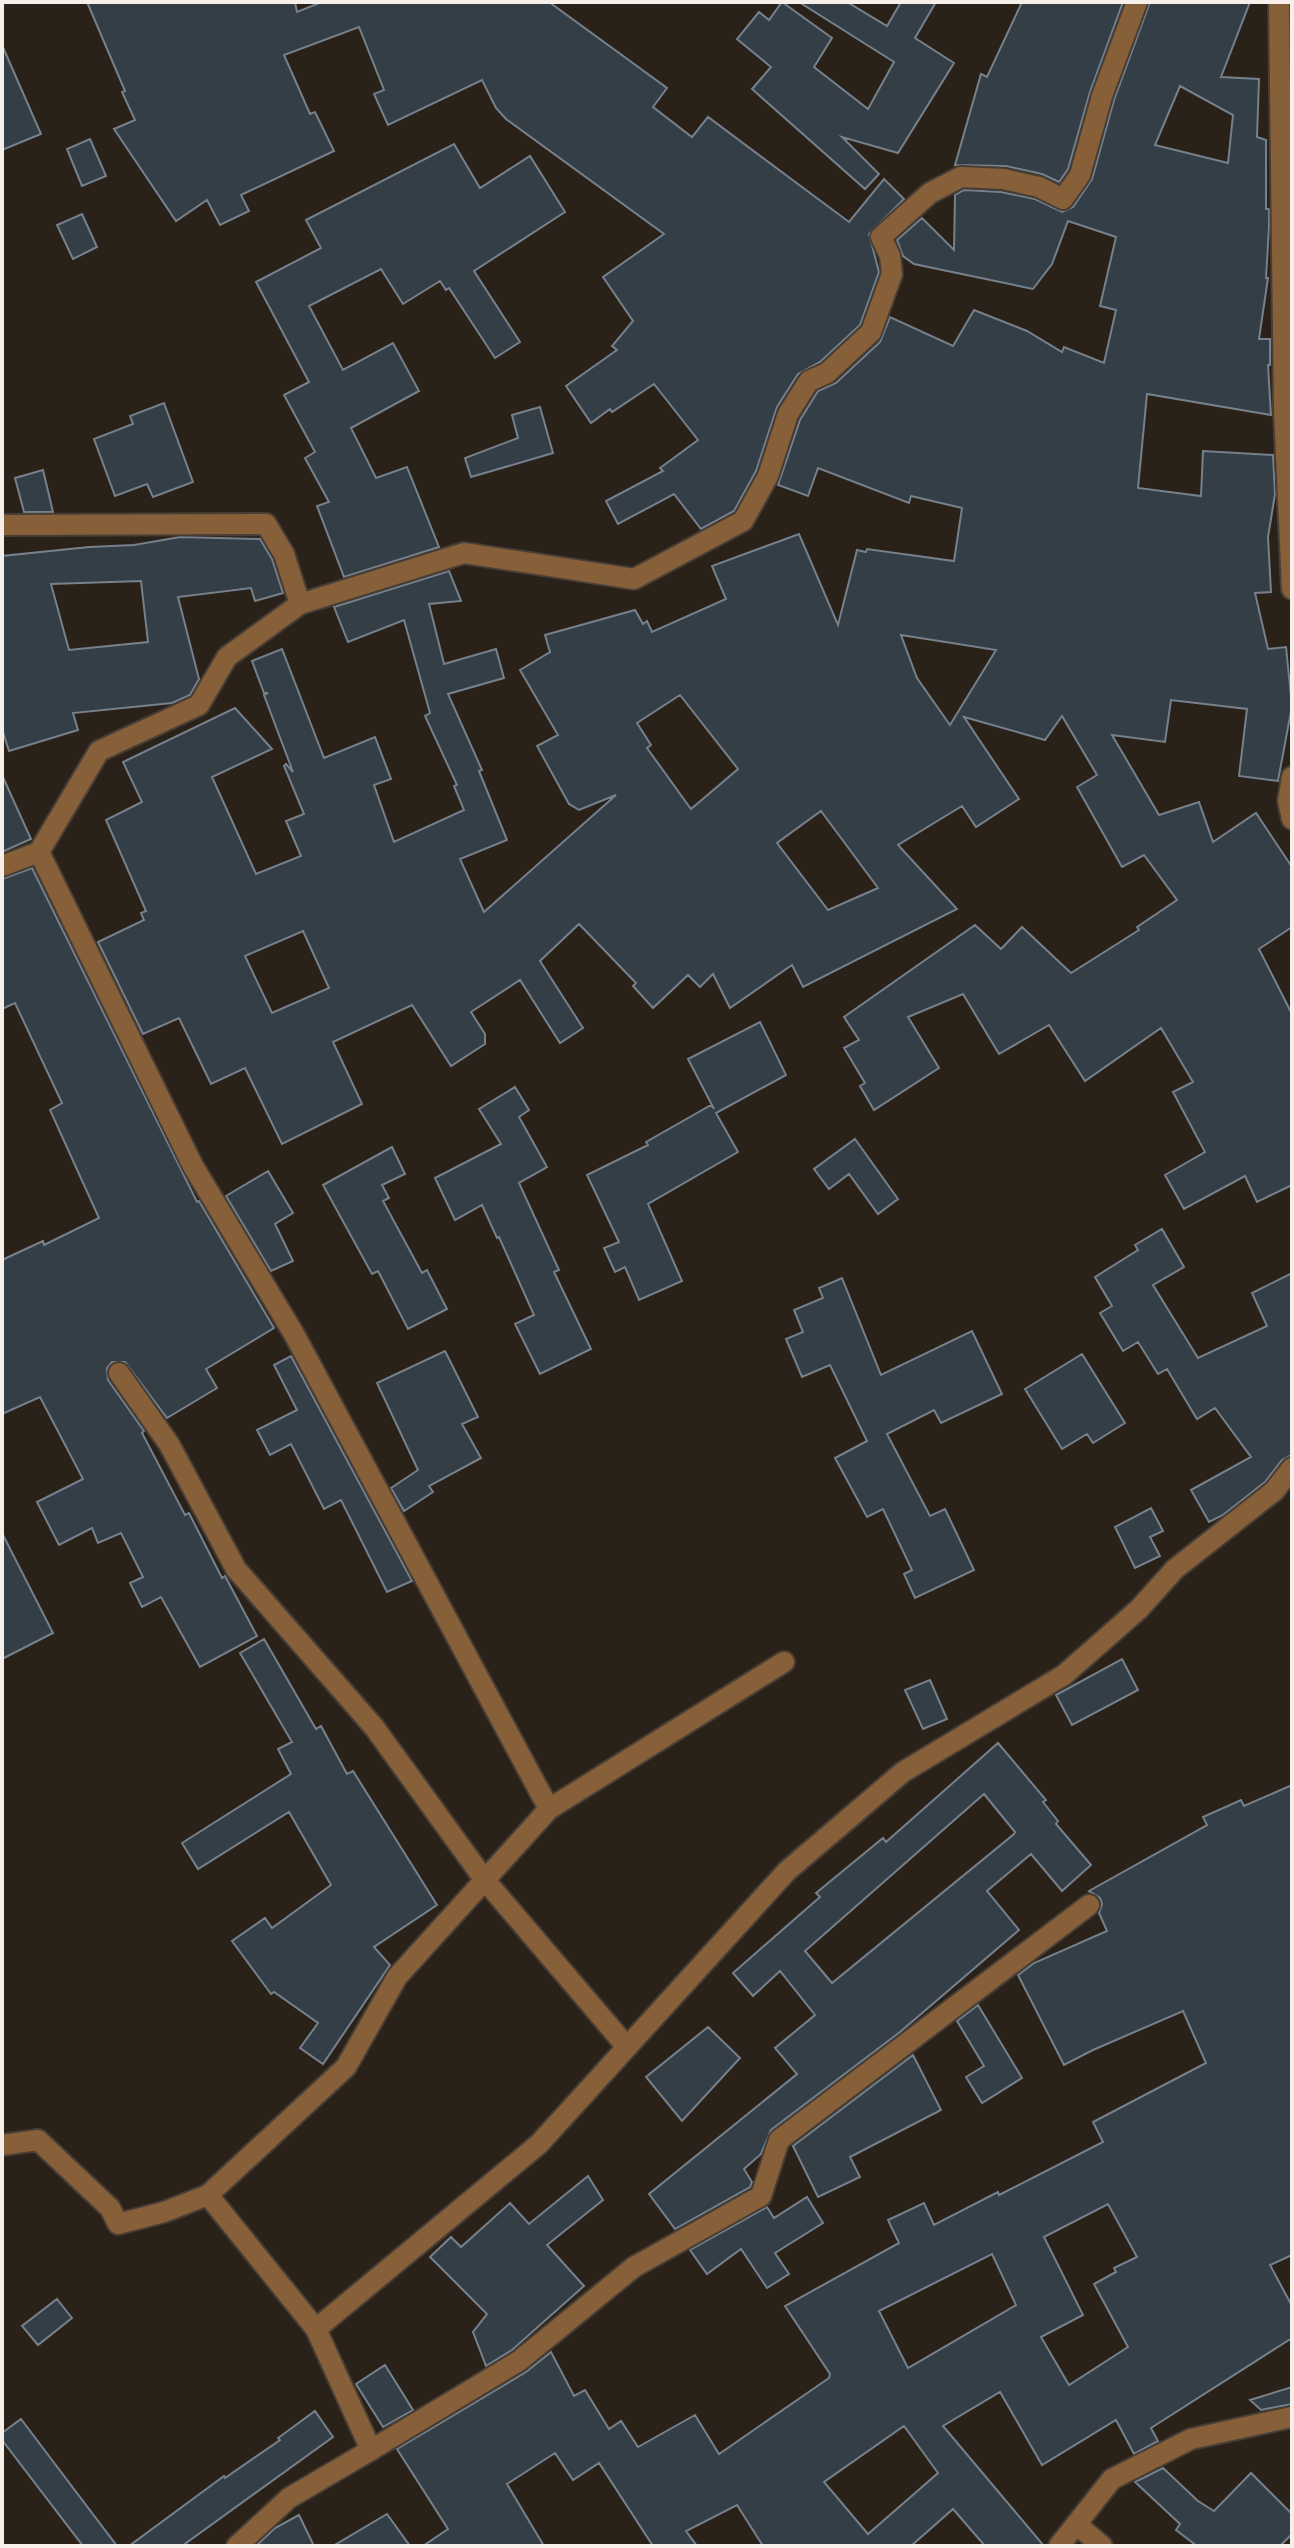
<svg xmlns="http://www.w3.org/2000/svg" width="1294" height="2548" font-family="Georgia,serif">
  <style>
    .building { fill: #343e47; stroke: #76818c; stroke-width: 2; fill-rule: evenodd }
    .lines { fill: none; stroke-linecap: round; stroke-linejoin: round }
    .minor-casing { stroke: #473e36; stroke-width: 24 }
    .tertiary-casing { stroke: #473e36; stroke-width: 24 }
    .minor { stroke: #875f39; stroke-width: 20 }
    .tertiary { stroke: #875f39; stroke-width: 20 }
  </style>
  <rect width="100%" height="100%" fill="#2a2119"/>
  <!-- building -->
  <path class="building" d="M87,2h208l2,10 25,-10h227l118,86 -14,19 39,30 16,-20 141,105 35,-43 20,20 -35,35 10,38 -19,53 -40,37 -22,12 -21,33 -21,64 -22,40 -33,18 -27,-35 -56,30 -12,-23 57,-30 -3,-3 38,-28 -44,-56 -42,28 -2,-3 -19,14 -25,-37 51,-36 -5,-4 21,-25 -30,-44 61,-43 -158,-115 -10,-11 -14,-28 -94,45 -14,-31 10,-4 -25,-63 -75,28 26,59 5,-2 19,39 -93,44 8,16 -29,14 -13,-25 -31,21 -62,-92 21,-9 -13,-28 3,-1z
    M782,2l50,36 -18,29 54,42 26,-47 -95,-60h48l40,24 14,-24h35l-21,36 39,25 -56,90 -56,-16 37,37 -14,15 -113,-100 19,-22 -34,-28 22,-27 10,8z
    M1022,2h101l-33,90 -22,77 -9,13 -17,-8 -36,-8 -51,-1 26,-91 6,3z
    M1150,2h100l-29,75 38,2 -2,58 9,3v69h3v18l-3,51h2l-9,61h11v26h-2l3,50 -124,-21 -9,94 63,8 2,-45 70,4 2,39 -7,43 3,55 -16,1 13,56 18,-2 6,59 -14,75 -39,-5 8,-67 -76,-9 -6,42 -53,-7 47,80 40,-13 14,40 43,-29 36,54v60l-33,22 33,65v171l-35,17 -12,-26 -61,33 -19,-34 40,-23 -32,-60 20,-10 -32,-54 -76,53 -36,-56 -50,29 -36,-60 -55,23 31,51 -65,42 -14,-24 5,-3 -21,-35 15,-8 -15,-23 131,-92 26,24 21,-22 49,46 68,-43 -2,-3 40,-27 -33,-45 -22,12 -45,-80 20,-12 -35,-59 -17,24 -81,-23 55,82 -43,28 -14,-21 -64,39 59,64 -154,78 -11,-22 -62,43 -17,-34 -13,13 -12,-12 -35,33 -20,-22 3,-3 -57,-59 -39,37 43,67 -23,15 -40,-63 -49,32 14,22v10l-34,22 -39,-61 -79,37 29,62 -80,40 -37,-76 -34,16 -32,-66 -36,16 -45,-92 46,-22 -3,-7 5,-2 -40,-91 36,-18 -19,-40 112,-54 37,41 -60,28 44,97 45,-18 -15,-35 18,-7 -20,-48 2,-2 7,8 -29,-77 4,-2h-4l-12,-32 30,-12 42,109 51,-21 16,42 -17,6 20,57 70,-32 -10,-24 3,-1 -32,-69 5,-3 -26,-93 -56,22 -14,-35 115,-36 12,30 -32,3 15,60 52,-15 8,29 -56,16 34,76 -3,1 28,69 -47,19 24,53 132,-117 -37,15 -10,-6 -32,-58 21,-11 -38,-65 30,-18 -5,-17 90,-25 8,14 4,-3 5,11 74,-33 -14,-33 87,-32 39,91 19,-75 9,2 1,-3 87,12 8,-53 -51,-12 -2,7 -91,-35 -10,28 -30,-11 22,-65 18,-29 18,-8 44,-41 10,-25 63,29 21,-36 53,21 35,21 2,-5 40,16 12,-53 -16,-4 16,-69 -48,-16 -16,43 -19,25 -119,-25 -11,-8 -6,-16 25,-22 32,32 1,-55 9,-5 37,2 34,7 27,13 11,-5 19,-28 22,-79zM1180,86l53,29 -5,48 -73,-18zM901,635l95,15 -46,75 -33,-47zM680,695l58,74 -47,40 -44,-61 4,-3 -14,-22zM821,811l57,77 -50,22 -51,-67zM303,931l26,57 -57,25 -27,-57z
    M2,45l39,89 -39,16z
    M90,139l16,37 -24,10 -15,-37z
    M454,144l26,44 50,-32 35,56 -91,59 46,71 -25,16 -46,-70 -3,2 -6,-9 -37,23 -22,-35 -72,37 34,64 50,-27 26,48 -68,37 25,50 31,-11 32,80 -95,30 -27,-71 12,-4 -24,-44 10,-6 -31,-57 25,-13 -53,-100 65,-34 -15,-28z
    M82,214l15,33 -24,12 -16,-34z
    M164,403l29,79 -40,15 -6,-13 -32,12 -21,-57 39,-15 -3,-8z
    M540,407l13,46 -82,24 -6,-19 53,-20 -6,-23z
    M43,470l10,42h-29l-9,-34z
    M180,537l80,2 12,20 11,34 -28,8 -4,-13 -73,9 21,82 -9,16 -18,8 -99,10 5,17 -69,21 -7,-22v-173l87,-9 45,-2zM141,581l7,61 -79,8 -18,-66z
    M2,775l29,64 -29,13z
    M32,868l165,334 2,-1 75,127 -68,41 11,19 -50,30 -42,-56h-13l-5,6 1,12 36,51 -2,2 43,82 4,-2 33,65 3,-2 32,60 -57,31 -39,-70 -19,10 -12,-24 13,-6 -22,-44 -23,10 -6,-15 -33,17 -22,-43 46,-23 -43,-82 -38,17v-154l41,-19 1,4 55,-27 -49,-108 12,-7 -47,-100 -13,6v-130z
    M760,1022l26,53 -70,38 22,39 -90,52 34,77 -43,19 -14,-33 -10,5 -11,-24 15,-6 -32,-67 61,-30 -2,-3 65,-37 3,4 -26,-50z
    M515,1087l14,23 -10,7 28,50 -28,16 40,87 -5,2 37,77 -51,25 -25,-50 19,-9 -35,-78 -2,1 -15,-33 -27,15 -20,-42 66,-34 -22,-35z
    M855,1139l43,60 -20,15 -29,-40 -20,15 -15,-20z
    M392,1147l13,27 -23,11 7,13 -6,3 39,72 5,-3 20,39 -39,20 -30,-58 -6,3 -49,-89z
    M268,1171l25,42 -18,11 18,37 -22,10 -45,-75z
    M1162,1229l22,38 -31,18 45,73 69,-32 -15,-33 40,-20v182l-10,5 -17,22 -42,33 -14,7 -18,-32 60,-33 -36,-49 -18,11 -30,-50 -9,5 -20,-32 -15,9 -23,-38 12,-7 -17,-29 43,-27 -3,-5z
    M842,1278l39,97 91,-44 30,63 -61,29 -7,-13 -47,24 43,82 15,-7 29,61 -59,28 -11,-24 8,-4 -29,-61 -16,8 -32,-59 32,-17 -37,-76 -28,12 -16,-38 17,-7 -9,-22 29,-12 -4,-10z
    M445,1351l33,66 -16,7 19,34 -52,28 4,6 -29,19 -13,-23 27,-18 -41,-87z
    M1082,1354l43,69 -32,20 -6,-9 -25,15 -37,-60z
    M291,1356l121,225 -25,11 -46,-92 -17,9 -33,-65 -21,11 -13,-25 40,-20 -23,-45z
    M1151,1508l12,23 -13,6 10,19 -25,12 -20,-41z
    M2,1533l51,100 -51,26z
    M264,1639l52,90 5,-3 26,48 6,-3 84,134 -63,42 16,18 -67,99 -23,-16 18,-25 -44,-31 -3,2 -39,-53 33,-23 7,10 59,-43 -42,-73 -91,57 -16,-26 109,-69 -13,-25 14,-7 -52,-89z
    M1122,1659l16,31 -66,35 -16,-30z
    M930,1680l17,39 -24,10 -18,-39z
    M998,1743l48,57 -3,2 15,19 -2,3 35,41 -29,26 -31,-37 -44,37 32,39 -119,102 -129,98 -10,24 -17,15 8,13 -2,5 -75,42 -26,-35 148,-120 -22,-26 40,-33 -35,-44 -27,25 -20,-23 87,-76 -4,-4 67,-55 3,4zM984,1794l31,38 -1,2 -182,149 -27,-32z
    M1292,1785v470l-22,10 22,41v32l-141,90 7,13 -24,13 -18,-34 -74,45 -42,-73 -57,34 101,120h-59l-32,-37 -42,37h-148l-26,-41 -51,26 11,15h-44l-54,-83 -26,17 -18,-27 -48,31 37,62h-121l25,-17 -51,-80 129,-77 25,-20 23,44 11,-6 24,39 12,-8 17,26 57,-32 24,39 110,-76 1,-4 -45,-68 114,-63 -11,-23 36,-17 10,22 64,-33 1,3 104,-53 -10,-20 113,-59 -23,-52 -90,39 -29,15 -46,-90 16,-12 73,-32 -8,-18 3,-9 -2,-6 -11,-7 118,-66 -4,-8 38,-17 3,6zM1108,2204l29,53 -23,11 2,4 -22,12 34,63 -59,38 -28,-48 42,-22 -39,-78zM992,2254l24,51 -108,63 -29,-57zM904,2426l34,47 -70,61 -44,-52z
    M978,2005l44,73 -40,25 -16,-26 18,-11 -27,-45z
    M708,2027l32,31 -58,63 -36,-44z
    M913,2055l28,55 -91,47 10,20 -42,20 -25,-51z
    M588,2176l15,24 -56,45 37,41 -72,64 -26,16 -13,-34 14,-18 -57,-57 21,-20 10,10 49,-44 19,21z
    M807,2197l16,26 -48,30 14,21 -22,14 -26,-39 -34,25 -17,-24 77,-43 7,11z
    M57,2299l15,19 -34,27 -16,-19z
    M385,2365l28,45 -30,17 -27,-43z
    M1292,2387v17l-31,6 -11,-10z
    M315,2411l18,26 -151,109h-53l95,-70 1,2 55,-38 -2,-2z
    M21,2419l96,127h-34l-81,-106v-7z
    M1163,2468l35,33 16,10 37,-38 41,41v20l-12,12h-83l-21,-16 4,-6 -45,-42z
    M387,2514l23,32h-77z
    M299,2515l15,31h-58l19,-18z"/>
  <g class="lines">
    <!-- minor casing -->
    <g class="minor-casing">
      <path id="minor" d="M1279,2l5,409 8,178
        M2,525l264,-1 18,30 16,50
        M1292,777l-4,24 4,18
        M39,852l154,314 101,168 255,475
        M2,866l37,-14 60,-101 100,-46 28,-48 73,-53 164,-51 170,26 109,-58 25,-45 20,-62 21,-33 18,-8 44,-41 21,-58 -2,-18 -9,-19 49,-44 31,-16 42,2 36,8 24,12 17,-24 22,-79 35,-94
        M119,1373l50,71 67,125 138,158 110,152 143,168
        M208,2195l138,-128 51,-90 152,-168 235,-147
        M316,2329l223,-185 248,-273 116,-99 161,-97 75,-66 36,-40 99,-78 18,-23
        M371,2450l148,-89 115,-94 127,-71 18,-56 310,-235
        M1076,2524l26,22
        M1059,2546l53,-67 79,-40 101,-22"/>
    </g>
    <!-- tertiary casing -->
    <g class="tertiary-casing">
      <path id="tertiary" d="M2,2145l36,-5 72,68 8,16 46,-12 44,-17 108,134 55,121 -82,48 -52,48"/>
    </g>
    <!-- minor -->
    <use href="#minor" class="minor"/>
    <!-- tertiary -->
    <use href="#tertiary" class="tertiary"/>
  </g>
  <!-- border -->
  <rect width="1294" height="2548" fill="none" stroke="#f6efea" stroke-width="8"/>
</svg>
